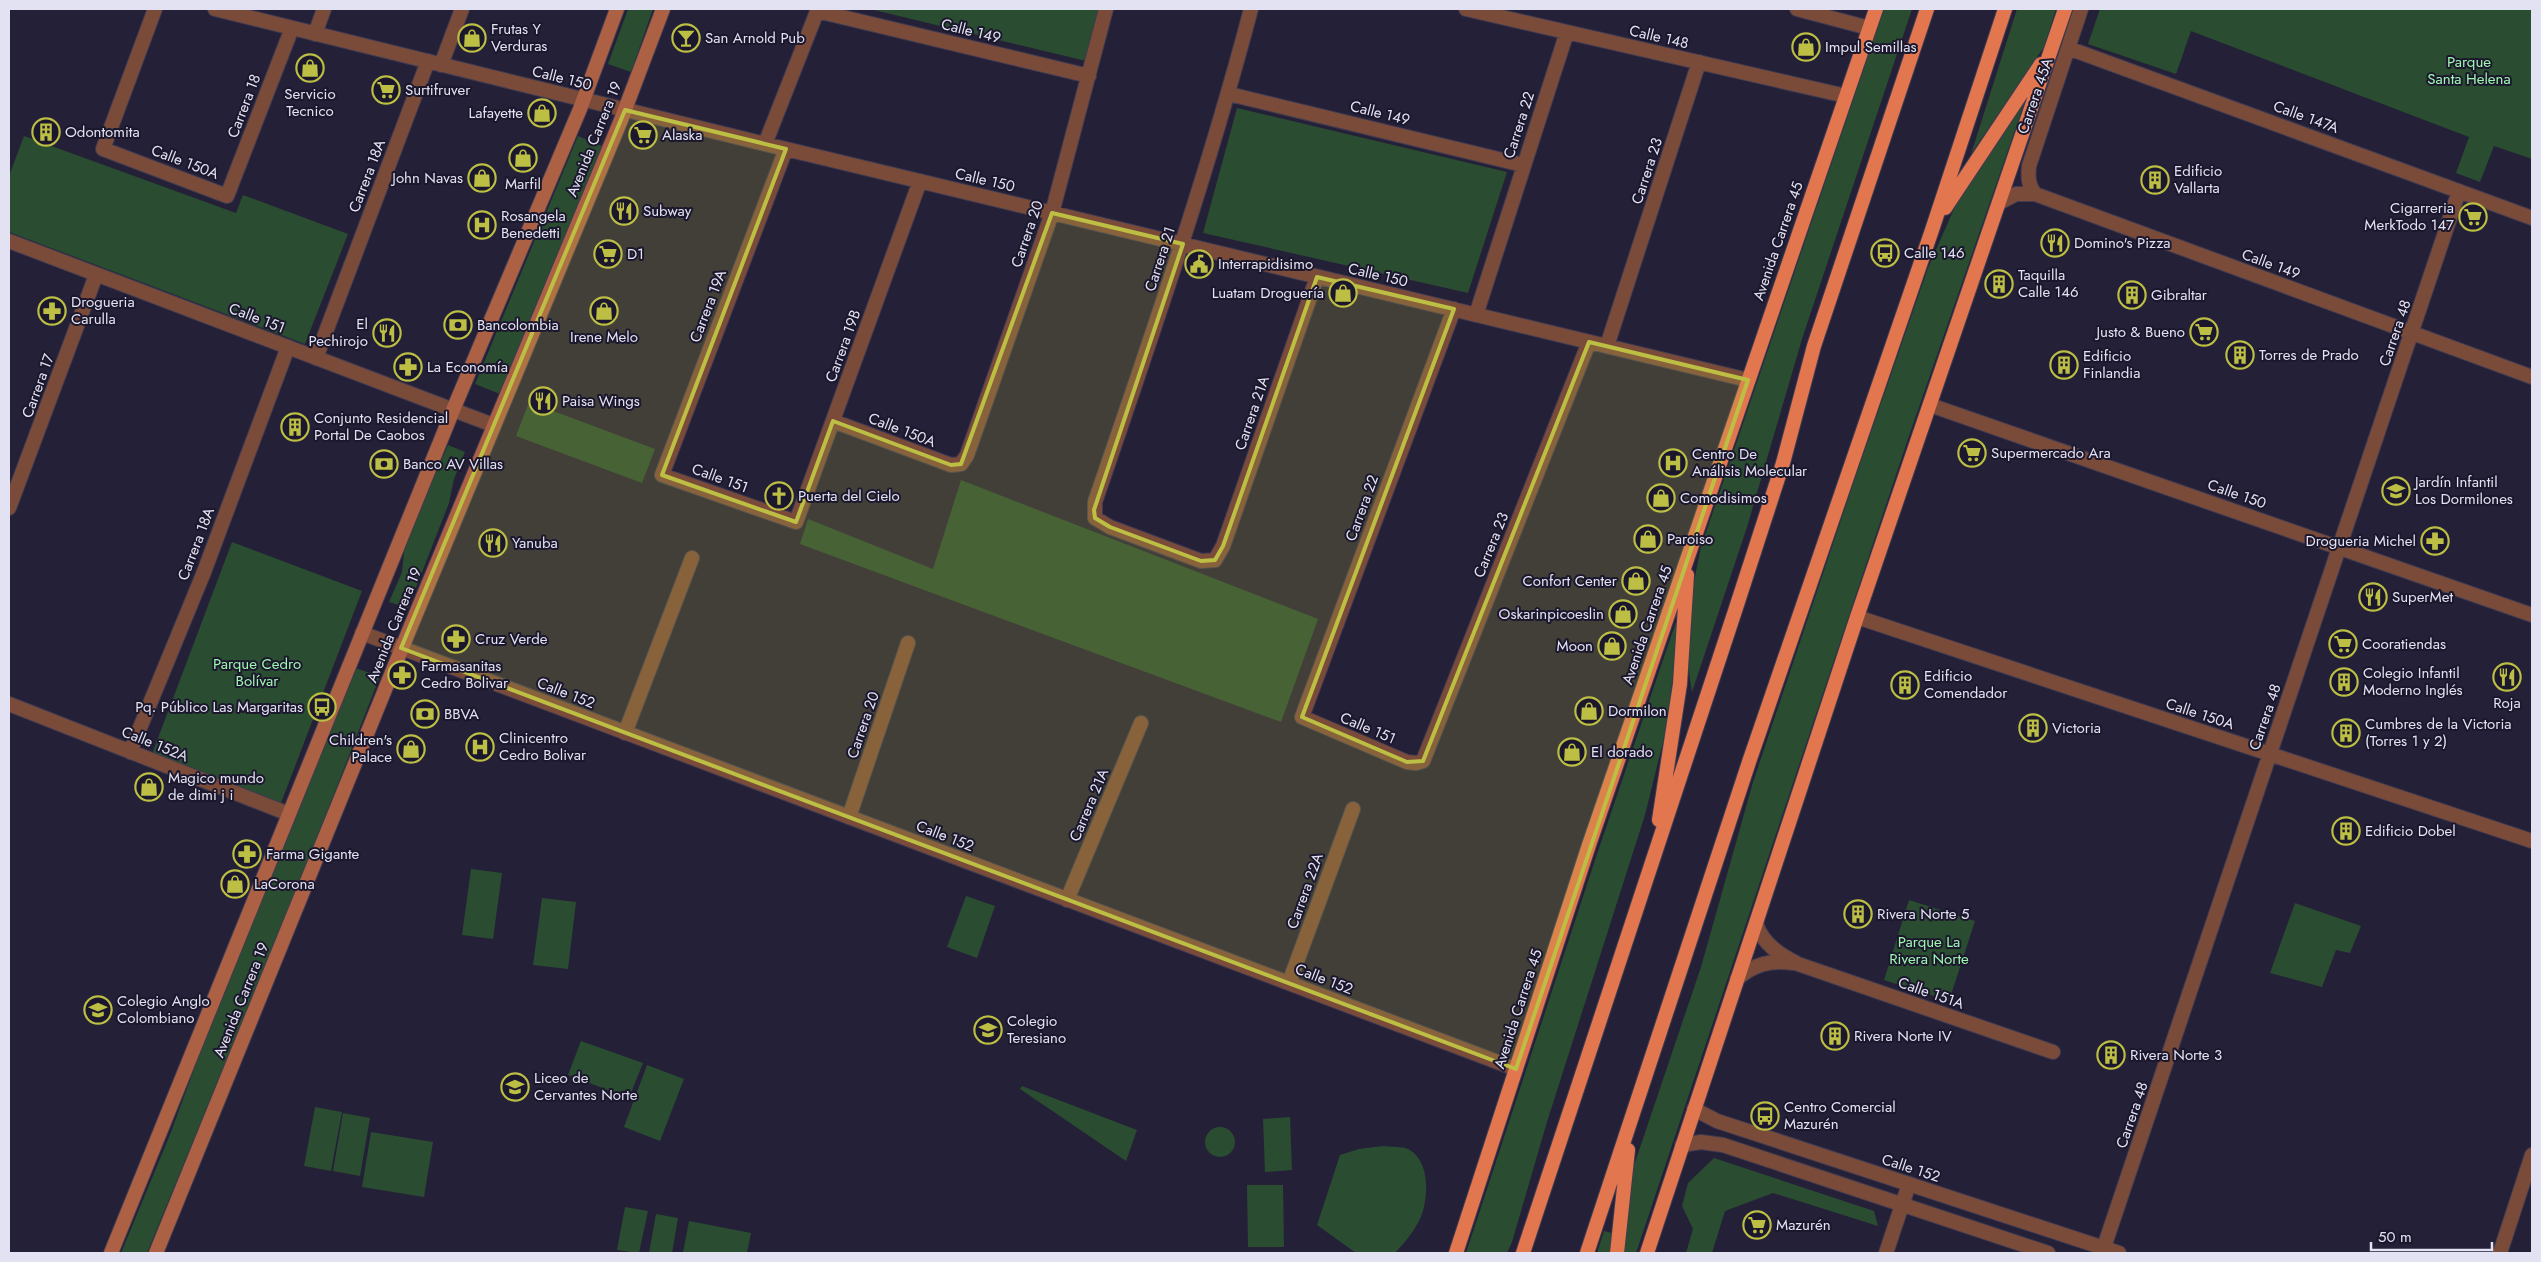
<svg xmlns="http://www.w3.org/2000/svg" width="2541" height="1262" font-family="Jost,sans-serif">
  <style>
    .green { fill: #2a4c31 }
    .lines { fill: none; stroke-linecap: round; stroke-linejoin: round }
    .minor-casing { stroke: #3f3b52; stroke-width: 16 }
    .tertiary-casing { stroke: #3f3b52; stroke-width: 16 }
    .secondary-casing { stroke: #3f3b52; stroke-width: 16 }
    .trunk-casing { stroke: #3f3b52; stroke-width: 16 }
    .minor { stroke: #7b4b3a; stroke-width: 14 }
    .tertiary { stroke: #7b4b3a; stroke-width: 14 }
    .secondary { stroke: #ac6044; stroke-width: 14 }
    .trunk { stroke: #e2764e; stroke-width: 14 }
    .marked { fill: #bcbf43; fill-opacity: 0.2; stroke: #bcbf43; stroke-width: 4; stroke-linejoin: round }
    .labels { text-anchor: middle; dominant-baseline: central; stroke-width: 4; stroke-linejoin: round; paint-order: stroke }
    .poi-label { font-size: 15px; fill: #e3e2f2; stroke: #1b172d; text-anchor: start }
    .street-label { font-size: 15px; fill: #e3e2f2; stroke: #1b172d }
    .park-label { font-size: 15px; fill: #9ff6b0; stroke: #1b172d }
  </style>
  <rect width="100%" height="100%" fill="#242038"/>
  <!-- green -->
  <path class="green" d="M628,9h25l-22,63 -23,-8z
    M870,9h229l-13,52z
    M1884,9h28l-110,330 -55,188 -55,165c-9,-46 -1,-99 9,-145z
    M2017,9h39l-12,38 -73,107z
    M2100,9h432v150l-38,-13 -14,36 -24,-9 13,-36 -278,-106 -15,43 -88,-30z
    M2025,101l-116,335 -273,817h-12l3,-67 74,-219 52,-185 101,-301 74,-213 29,-66z
    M1237,108l270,64 -39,121 -265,-60z
    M24,136l212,77 7,-18 105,39 -43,110 -296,-112v-56z
    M578,136l24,10 -102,248 -25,-10z
    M529,402l126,47 -13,34 -126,-47z
    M448,445l17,7 -11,27 -5,24 -41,105 -19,-6 13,-30 3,-29z
    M961,480l357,139 -37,103 -481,-178 8,-25 125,50z
    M232,542l130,49 -81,212 -129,-49z
    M1679,613l-5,57 -9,64 -20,81 -98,307 -35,120 -5,11h-41l131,-399z
    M355,668l25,8 -85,218 -148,359h-26l50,-121 51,-139z
    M471,869l31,4 -9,66 -31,-4z
    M966,896l29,10 -18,52 -30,-11z
    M542,898l34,4 -8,67 -35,-4z
    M1909,900l66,21 -26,80 -65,-21z
    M2295,903l66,23 -11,27 -14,-3 -14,37 -52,-14z
    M581,1041l62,22 -14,35 -61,-23z
    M647,1065l37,14 -24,62 -36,-14z
    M1022,1086l115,44 -11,31 -106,-72z
    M315,1107l27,5 -11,59 -27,-5z
    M343,1113l27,5 -10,58 -27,-5z
    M1290,1117l2,53 -27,2 -2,-53z
    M1205 1142a15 15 0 1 1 30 0a15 15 0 1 1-30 0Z
    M371,1132l62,10 -9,55 -62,-10z
    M1383,1146c7,1 21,0 27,4 19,12 18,42 13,61 -5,16 -17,30 -28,42h-39l-39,-28 23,-70 19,-6z
    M1714,1158l160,53 4,15 -105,-33 -48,18 -13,42h-26l7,-24 -11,-23 6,-23z
    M1247,1185h36l1,62h-36z
    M625,1207l23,4 -9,42 -22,-3z
    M656,1214l22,4 -6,35h-23z
    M689,1221l62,12 -4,20h-64z
    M1604,1231l8,2 -2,20h-13z"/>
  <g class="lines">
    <!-- minor casing -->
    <g class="minor-casing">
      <path id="minor" d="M155,9l-52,140 124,47 65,-168
        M215,9l550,135 983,236
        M1251,9c-44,167 -100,330 -156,493v16l15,9 91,34 14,-1 8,-14 94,-269
        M1466,9l380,87
        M1797,9l72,19
        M817,11l272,65
        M315,34l9,-25
        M2068,48l464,170
        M441,65l21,-56
        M1229,94l294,71
        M765,144l53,-135
        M786,149l-124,326 134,47 124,-341
        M2035,194c-7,-9 -7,-17 -6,-28l52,-157
        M1999,203l17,-9h19l497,183
        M1454,309l-152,408 105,45 9,1 7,-2 166,-419
        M1476,315l91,-283
        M1607,346l92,-284
        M316,358l112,-297
        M833,421l118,44 10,-1 6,-9 85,-242 54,-204
        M9,508l87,-233
        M1857,617l675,224
        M9,704l280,110
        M625,733l67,-175
        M130,752l74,-180 84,-225
        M849,817l59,-174
        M1067,900l74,-177
        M1756,924c7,20 24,31 42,40l255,88
        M1737,979c17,-15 33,-19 56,-16
        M1289,983l64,-174
        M1886,1253l23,-69
        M2102,1253l357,-1062
        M2500,1253l32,-98"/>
    </g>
    <!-- tertiary casing -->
    <g class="tertiary-casing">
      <path id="tertiary" d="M9,241l484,184
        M1930,405l602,210
        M362,633l1154,436
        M1694,1109l23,12 402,132
        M1682,1145l19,-3 22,3 325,108"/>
    </g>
    <!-- secondary casing -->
    <g class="secondary-casing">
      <path id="secondary" d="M111,1253l342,-843 127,-301 37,-100
        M156,1253l252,-620 213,-513 42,-111"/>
    </g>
    <!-- trunk casing -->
    <g class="trunk-casing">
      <path id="trunk" d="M1945,208l96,-144
        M1659,820l21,-136 7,-109
        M1456,1253l133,-408 287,-836
        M1523,1253l212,-642 48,-148 31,-117 113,-337
        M1587,1253l162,-491 183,-532 73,-221
        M1617,1253l11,-103
        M1647,1253l210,-636 208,-608"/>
    </g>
    <!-- minor -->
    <use href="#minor" class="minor"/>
    <!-- tertiary -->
    <use href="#tertiary" class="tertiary"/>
    <!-- secondary -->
    <use href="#secondary" class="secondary"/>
    <!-- trunk -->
    <use href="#trunk" class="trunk"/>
  </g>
  <!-- marked area -->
  <path class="marked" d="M625,110l161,39 -124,326 134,47 37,-101 118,44 10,-1 91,-251 131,31 -89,266 1,8 15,9 91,34 14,-1 8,-14 94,-269 137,32 -152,408 105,45 16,-1 166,-419 159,38 -232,689 -1115,-421z"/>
  <!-- icons -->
  <defs>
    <g id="shop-ring" transform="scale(1.4375)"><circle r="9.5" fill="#1b172d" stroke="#bcbf43" stroke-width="1.5"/><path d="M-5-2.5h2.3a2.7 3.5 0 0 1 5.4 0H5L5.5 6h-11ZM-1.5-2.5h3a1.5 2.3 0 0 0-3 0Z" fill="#bcbf43"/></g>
    <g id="bar-ring" transform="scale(1.4375)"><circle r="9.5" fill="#1b172d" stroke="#bcbf43" stroke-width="1.5"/><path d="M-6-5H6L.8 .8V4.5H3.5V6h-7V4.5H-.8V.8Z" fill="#bcbf43"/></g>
    <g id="supermarket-ring" transform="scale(1.4375)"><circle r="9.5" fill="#1b172d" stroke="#bcbf43" stroke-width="1.5"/><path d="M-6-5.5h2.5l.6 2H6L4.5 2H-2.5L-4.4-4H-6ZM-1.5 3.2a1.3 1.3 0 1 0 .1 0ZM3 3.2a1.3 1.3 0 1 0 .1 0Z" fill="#bcbf43"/></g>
    <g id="building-ring" transform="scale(1.4375)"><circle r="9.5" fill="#1b172d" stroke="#bcbf43" stroke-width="1.5"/><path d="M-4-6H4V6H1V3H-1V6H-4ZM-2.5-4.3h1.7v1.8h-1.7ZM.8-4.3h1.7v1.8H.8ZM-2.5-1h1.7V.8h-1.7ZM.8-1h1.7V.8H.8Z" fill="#bcbf43"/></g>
    <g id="restaurant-ring" transform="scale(1.4375)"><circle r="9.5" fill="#1b172d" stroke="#bcbf43" stroke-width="1.5"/><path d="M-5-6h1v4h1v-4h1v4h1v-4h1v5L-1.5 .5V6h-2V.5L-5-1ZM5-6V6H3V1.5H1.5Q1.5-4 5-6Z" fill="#bcbf43"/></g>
    <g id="hospital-ring" transform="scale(1.4375)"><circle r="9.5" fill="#1b172d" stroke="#bcbf43" stroke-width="1.5"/><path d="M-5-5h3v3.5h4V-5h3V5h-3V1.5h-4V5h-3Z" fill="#bcbf43"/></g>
    <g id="bus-ring" transform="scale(1.4375)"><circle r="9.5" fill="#1b172d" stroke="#bcbf43" stroke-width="1.5"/><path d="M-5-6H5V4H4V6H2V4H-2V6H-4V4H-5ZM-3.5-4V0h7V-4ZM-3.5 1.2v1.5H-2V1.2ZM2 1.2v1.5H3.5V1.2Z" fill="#bcbf43"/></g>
    <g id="civic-ring" transform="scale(1.4375)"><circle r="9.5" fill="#1b172d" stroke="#bcbf43" stroke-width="1.5"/><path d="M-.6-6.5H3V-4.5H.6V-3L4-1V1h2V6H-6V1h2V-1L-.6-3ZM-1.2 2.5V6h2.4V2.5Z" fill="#bcbf43"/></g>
    <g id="pharmacy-ring" transform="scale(1.4375)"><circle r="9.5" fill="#1b172d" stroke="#bcbf43" stroke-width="1.5"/><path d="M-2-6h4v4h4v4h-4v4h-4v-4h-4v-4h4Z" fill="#bcbf43"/></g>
    <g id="bank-ring" transform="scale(1.4375)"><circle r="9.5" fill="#1b172d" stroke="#bcbf43" stroke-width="1.5"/><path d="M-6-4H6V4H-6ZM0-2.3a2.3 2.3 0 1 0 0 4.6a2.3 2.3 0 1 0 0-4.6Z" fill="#bcbf43"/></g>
    <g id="school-ring" transform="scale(1.4375)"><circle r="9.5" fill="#1b172d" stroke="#bcbf43" stroke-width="1.5"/><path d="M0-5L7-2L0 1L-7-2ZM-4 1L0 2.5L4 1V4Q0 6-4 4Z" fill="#bcbf43"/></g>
    <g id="church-ring" transform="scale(1.4375)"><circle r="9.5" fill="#1b172d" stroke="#bcbf43" stroke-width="1.5"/><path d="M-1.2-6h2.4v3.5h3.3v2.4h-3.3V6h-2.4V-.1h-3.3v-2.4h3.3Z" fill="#bcbf43"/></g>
  </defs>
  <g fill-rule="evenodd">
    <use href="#shop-ring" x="472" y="38"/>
    <use href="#bar-ring" x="686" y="38"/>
    <use href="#shop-ring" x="1806" y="47"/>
    <use href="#shop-ring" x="310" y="68"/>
    <use href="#supermarket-ring" x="386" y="90"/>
    <use href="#shop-ring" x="542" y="113"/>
    <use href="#building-ring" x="46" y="132"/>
    <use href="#supermarket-ring" x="643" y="135"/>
    <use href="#shop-ring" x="523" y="158"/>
    <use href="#shop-ring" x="482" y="178"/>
    <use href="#building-ring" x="2155" y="180"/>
    <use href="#restaurant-ring" x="624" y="211"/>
    <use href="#supermarket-ring" x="2473" y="217"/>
    <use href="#hospital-ring" x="482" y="225"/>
    <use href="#restaurant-ring" x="2055" y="243"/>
    <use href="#bus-ring" x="1885" y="253"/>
    <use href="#supermarket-ring" x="608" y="254"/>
    <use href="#civic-ring" x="1199" y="264"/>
    <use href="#building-ring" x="1999" y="284"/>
    <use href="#shop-ring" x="1343" y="293"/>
    <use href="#building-ring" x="2132" y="295"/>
    <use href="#pharmacy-ring" x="52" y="311"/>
    <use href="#shop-ring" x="604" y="311"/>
    <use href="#bank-ring" x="458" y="325"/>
    <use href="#supermarket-ring" x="2204" y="332"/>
    <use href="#restaurant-ring" x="387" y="333"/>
    <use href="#building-ring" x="2240" y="355"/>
    <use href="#building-ring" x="2064" y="365"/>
    <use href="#pharmacy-ring" x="408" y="367"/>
    <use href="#restaurant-ring" x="543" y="401"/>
    <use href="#building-ring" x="295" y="427"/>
    <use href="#supermarket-ring" x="1972" y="453"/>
    <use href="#hospital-ring" x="1673" y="463"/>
    <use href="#bank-ring" x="384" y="464"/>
    <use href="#school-ring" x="2396" y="491"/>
    <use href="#church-ring" x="779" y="496"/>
    <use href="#shop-ring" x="1661" y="498"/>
    <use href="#shop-ring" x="1648" y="539"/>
    <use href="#pharmacy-ring" x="2435" y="541"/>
    <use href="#restaurant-ring" x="493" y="543"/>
    <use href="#shop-ring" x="1636" y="581"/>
    <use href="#restaurant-ring" x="2373" y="597"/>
    <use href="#shop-ring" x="1623" y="614"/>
    <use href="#pharmacy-ring" x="456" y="639"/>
    <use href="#supermarket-ring" x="2343" y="644"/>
    <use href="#shop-ring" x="1612" y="646"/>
    <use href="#pharmacy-ring" x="402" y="675"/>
    <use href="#restaurant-ring" x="2507" y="677"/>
    <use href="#building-ring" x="2344" y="682"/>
    <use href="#building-ring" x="1905" y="685"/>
    <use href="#bus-ring" x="322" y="707"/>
    <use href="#shop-ring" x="1589" y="711"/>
    <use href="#bank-ring" x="425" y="714"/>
    <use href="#building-ring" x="2033" y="728"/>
    <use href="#building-ring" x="2346" y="733"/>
    <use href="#hospital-ring" x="480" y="747"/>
    <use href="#shop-ring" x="411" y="749"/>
    <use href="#shop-ring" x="1572" y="752"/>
    <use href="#shop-ring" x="149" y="787"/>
    <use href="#building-ring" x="2346" y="831"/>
    <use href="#pharmacy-ring" x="247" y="854"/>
    <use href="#shop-ring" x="235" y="884"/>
    <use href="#building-ring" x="1858" y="914"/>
    <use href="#school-ring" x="98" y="1010"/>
    <use href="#school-ring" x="988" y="1030"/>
    <use href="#building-ring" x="1835" y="1036"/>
    <use href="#building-ring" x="2111" y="1055"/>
    <use href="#school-ring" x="515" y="1087"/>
    <use href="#bus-ring" x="1765" y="1116"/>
    <use href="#supermarket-ring" x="1757" y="1225"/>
  </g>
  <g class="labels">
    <!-- poi labels -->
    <g class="poi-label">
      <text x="491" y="29">Frutas Y<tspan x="491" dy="17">Verduras</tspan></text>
      <text x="705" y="38">San Arnold Pub</text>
      <text x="1825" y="47">Impul Semillas</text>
      <text x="405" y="90">Surtifruver</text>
      <text x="310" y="94" text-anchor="middle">Servicio<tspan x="310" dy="17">Tecnico</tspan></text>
      <text x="523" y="113" text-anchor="end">Lafayette</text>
      <text x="65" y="132">Odontomita</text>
      <text x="662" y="135">Alaska</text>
      <text x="2174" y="171">Edificio<tspan x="2174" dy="17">Vallarta</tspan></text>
      <text x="463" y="178" text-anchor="end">John Navas</text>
      <text x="523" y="184" text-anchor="middle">Marfil</text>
      <text x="2454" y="208" text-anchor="end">Cigarreria<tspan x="2454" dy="17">MerkTodo 147</tspan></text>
      <text x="643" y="211">Subway</text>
      <text x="501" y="216">Rosangela<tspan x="501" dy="17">Benedetti</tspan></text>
      <text x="2074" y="243">Domino's Pizza</text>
      <text x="1904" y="253">Calle 146</text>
      <text x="627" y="254">D1</text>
      <text x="1218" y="264">Interrapidisimo</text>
      <text x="2018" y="275">Taquilla<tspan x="2018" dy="17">Calle 146</tspan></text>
      <text x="1324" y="293" text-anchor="end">Luatam Droguería</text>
      <text x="2151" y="295">Gibraltar</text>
      <text x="71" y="302">Drogueria<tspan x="71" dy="17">Carulla</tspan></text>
      <text x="368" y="324" text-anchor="end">El<tspan x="368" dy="17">Pechirojo</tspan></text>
      <text x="477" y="325">Bancolombia</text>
      <text x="2185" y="332" text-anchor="end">Justo &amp; Bueno</text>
      <text x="604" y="337" text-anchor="middle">Irene Melo</text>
      <text x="2259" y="355">Torres de Prado</text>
      <text x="2083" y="356">Edificio<tspan x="2083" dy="17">Finlandia</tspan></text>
      <text x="427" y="367">La Economía</text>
      <text x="562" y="401">Paisa Wings</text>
      <text x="314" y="418">Conjunto Residencial<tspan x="314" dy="17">Portal De Caobos</tspan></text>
      <text x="1991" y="453">Supermercado Ara</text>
      <text x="1692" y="454">Centro De<tspan x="1692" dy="17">Análisis Molecular</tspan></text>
      <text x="403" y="464">Banco AV Villas</text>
      <text x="2415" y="482">Jardín Infantil<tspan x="2415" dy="17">Los Dormilones</tspan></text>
      <text x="798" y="496">Puerta del Cielo</text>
      <text x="1680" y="498">Comodisimos</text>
      <text x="1667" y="539">Paroiso</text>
      <text x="2416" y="541" text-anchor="end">Drogueria Michel</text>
      <text x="512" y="543">Yanuba</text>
      <text x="1617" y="581" text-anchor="end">Confort Center</text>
      <text x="2392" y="597">SuperMet</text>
      <text x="1604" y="614" text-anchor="end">Oskarinpicoeslin</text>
      <text x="475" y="639">Cruz Verde</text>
      <text x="2362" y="644">Cooratiendas</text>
      <text x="1593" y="646" text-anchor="end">Moon</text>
      <text x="421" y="666">Farmasanitas<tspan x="421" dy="17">Cedro Bolivar</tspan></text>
      <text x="2363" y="673">Colegio Infantil<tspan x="2363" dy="17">Moderno Inglés</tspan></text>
      <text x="1924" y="676">Edificio<tspan x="1924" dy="17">Comendador</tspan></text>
      <text x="2507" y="703" text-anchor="middle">Roja</text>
      <text x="303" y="707" text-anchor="end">Pq. Público Las Margaritas</text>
      <text x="1608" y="711">Dormilon</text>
      <text x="444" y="714">BBVA</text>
      <text x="2365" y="724">Cumbres de la Victoria<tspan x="2365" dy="17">(Torres 1 y 2)</tspan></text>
      <text x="2052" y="728">Victoria</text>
      <text x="499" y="738">Clinicentro<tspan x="499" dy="17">Cedro Bolivar</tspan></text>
      <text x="392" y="740" text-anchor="end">Children's<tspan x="392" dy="17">Palace</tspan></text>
      <text x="1591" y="752">El dorado</text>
      <text x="168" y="778">Magico mundo<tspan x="168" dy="17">de dimi j i</tspan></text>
      <text x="2365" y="831">Edificio Dobel</text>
      <text x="266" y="854">Farma Gigante</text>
      <text x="254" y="884">LaCorona</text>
      <text x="1877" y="914">Rivera Norte 5</text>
      <text x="117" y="1001">Colegio Anglo<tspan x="117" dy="17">Colombiano</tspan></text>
      <text x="1007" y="1021">Colegio<tspan x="1007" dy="17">Teresiano</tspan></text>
      <text x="1854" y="1036">Rivera Norte IV</text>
      <text x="2130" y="1055">Rivera Norte 3</text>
      <text x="534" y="1078">Liceo de<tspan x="534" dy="17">Cervantes Norte</tspan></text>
      <text x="1784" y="1107">Centro Comercial<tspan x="1784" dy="17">Mazurén</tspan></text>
      <text x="1776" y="1225">Mazurén</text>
    </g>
    <!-- street labels -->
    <g class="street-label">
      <text transform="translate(971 31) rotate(14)">Calle 149</text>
      <text transform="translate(1659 37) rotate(13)">Calle 148</text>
      <text transform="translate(562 78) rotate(14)">Calle 150</text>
      <text transform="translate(2035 96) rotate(-71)">Carrera 45A</text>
      <text transform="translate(244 106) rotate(-69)">Carrera 18</text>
      <text transform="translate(1380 113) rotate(14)">Calle 149</text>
      <text transform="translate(2306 117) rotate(20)">Calle 147A</text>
      <text transform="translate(1519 125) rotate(-72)">Carrera 22</text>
      <text transform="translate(594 139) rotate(-68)">Avenida Carrera 19</text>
      <text transform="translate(185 162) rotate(21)">Calle 150A</text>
      <text transform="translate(1647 171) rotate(-72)">Carrera 23</text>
      <text transform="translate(367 176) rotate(-69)">Carrera 18A</text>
      <text transform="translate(985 180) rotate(13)">Calle 150</text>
      <text transform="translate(1027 234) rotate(-71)">Carrera 20</text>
      <text transform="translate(1778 241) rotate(-71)">Avenida Carrera 45</text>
      <text transform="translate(1160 259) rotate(-72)">Carrera 21</text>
      <text transform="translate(2271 264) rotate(20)">Calle 149</text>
      <text transform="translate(1378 275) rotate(13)">Calle 150</text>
      <text transform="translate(708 306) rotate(-69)">Carrera 19A</text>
      <text transform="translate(257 318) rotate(21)">Calle 151</text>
      <text transform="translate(2395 333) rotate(-71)">Carrera 48</text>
      <text transform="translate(843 346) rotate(-70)">Carrera 19B</text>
      <text transform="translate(38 386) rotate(-70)">Carrera 17</text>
      <text transform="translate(1252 413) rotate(-71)">Carrera 21A</text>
      <text transform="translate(902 430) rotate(21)">Calle 150A</text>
      <text transform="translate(720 478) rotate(20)">Calle 151</text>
      <text transform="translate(2237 494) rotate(19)">Calle 150</text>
      <text transform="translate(1362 508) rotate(-70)">Carrera 22</text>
      <text transform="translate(196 544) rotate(-69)">Carrera 18A</text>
      <text transform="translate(1491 545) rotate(-68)">Carrera 23</text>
      <text transform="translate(394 625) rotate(-68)">Avenida Carrera 19</text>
      <text transform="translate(1647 625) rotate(-71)">Avenida Carrera 45</text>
      <text transform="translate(566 693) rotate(21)">Calle 152</text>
      <text transform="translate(2200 714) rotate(18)">Calle 150A</text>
      <text transform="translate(2265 717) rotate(-71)">Carrera 48</text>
      <text transform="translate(863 725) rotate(-71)">Carrera 20</text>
      <text transform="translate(1368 728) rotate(23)">Calle 151</text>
      <text transform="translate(155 744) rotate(22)">Calle 152A</text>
      <text transform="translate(1089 805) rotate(-67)">Carrera 21A</text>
      <text transform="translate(945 836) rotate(21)">Calle 152</text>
      <text transform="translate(1305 891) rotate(-70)">Carrera 22A</text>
      <text transform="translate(1324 979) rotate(21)">Calle 152</text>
      <text transform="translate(1931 993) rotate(19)">Calle 151A</text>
      <text transform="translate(241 1000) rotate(-68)">Avenida Carrera 19</text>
      <text transform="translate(1518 1009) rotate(-72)">Avenida Carrera 45</text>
      <text transform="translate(2132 1115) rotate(-71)">Carrera 48</text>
      <text transform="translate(1911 1168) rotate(18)">Calle 152</text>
    </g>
    <!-- park labels -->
    <g class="park-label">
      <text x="2469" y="62">Parque<tspan x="2469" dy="17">Santa Helena</tspan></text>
      <text x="257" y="664">Parque Cedro<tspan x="257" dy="17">Bolívar</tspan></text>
      <text x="1929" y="942">Parque La<tspan x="1929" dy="17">Rivera Norte</tspan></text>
    </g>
  </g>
  <!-- border -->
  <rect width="2541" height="1262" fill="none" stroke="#e3e2f2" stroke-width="20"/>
  <!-- scale -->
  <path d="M2371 1242v8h121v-8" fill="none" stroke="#e3e2f2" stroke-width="2.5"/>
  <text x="2378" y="1242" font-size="15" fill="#e3e2f2" stroke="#1b172d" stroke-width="4" paint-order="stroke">50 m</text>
</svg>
